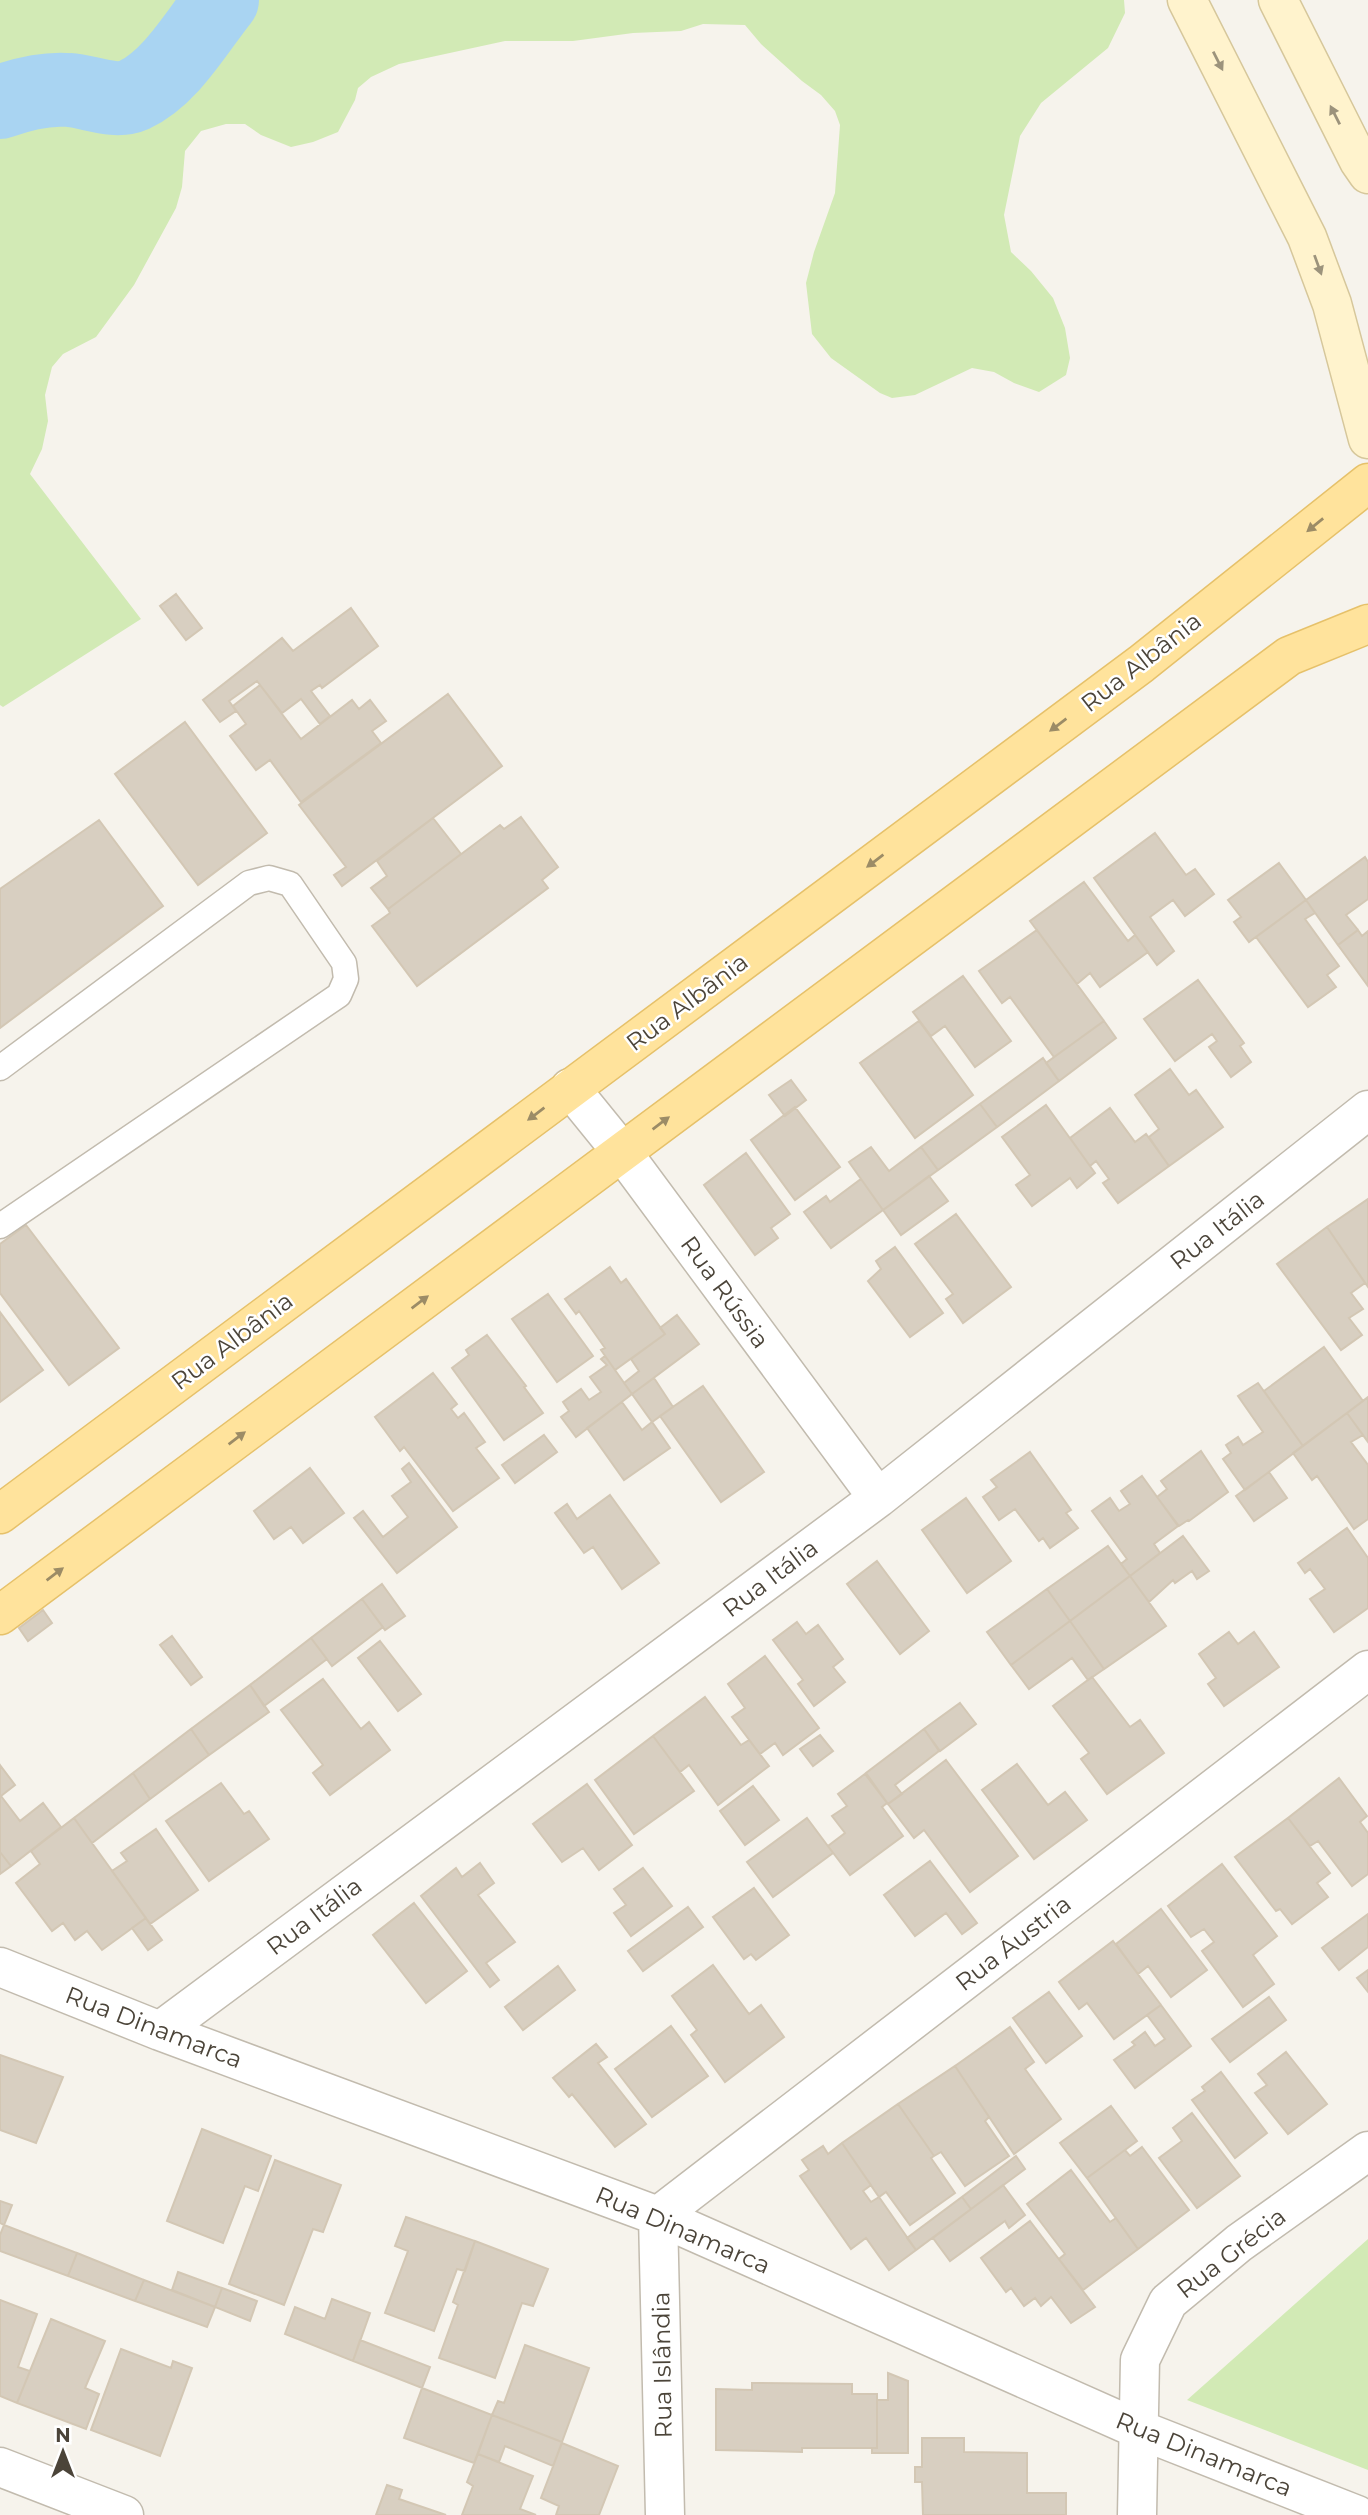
<svg xmlns="http://www.w3.org/2000/svg" width="1368" height="2515" font-family="Montserrat,sans-serif">
  <style>
    .green { fill: #d2eab5 }
    .lines { fill: none; stroke-linecap: round; stroke-linejoin: round }
    .river { stroke: #a9d4f2; stroke-width: 74 }
    .building { fill: #d8cfc1; stroke: #d3c7b4; stroke-width: 2 }
    .service-casing { stroke: #c2bbae; stroke-width: 27 }
    .minor-casing { stroke: #c2bbae; stroke-width: 41 }
    .secondary-casing { stroke: #d6c79b; stroke-width: 41 }
    .primary-casing { stroke: #e6c16a; stroke-width: 41 }
    .service { stroke: #fff; stroke-width: 24 }
    .minor { stroke: #fff; stroke-width: 38 }
    .secondary { stroke: #fff3cd; stroke-width: 38 }
    .primary { stroke: #ffe39c; stroke-width: 38 }
    .oneway { fill: #9c937c }
    .oneway2 { fill: #9c8c66 }
    .labels { text-anchor: middle; dominant-baseline: central; stroke-width: 5; stroke-linejoin: round; paint-order: stroke }
    .street-label { font-size: 24px; fill: #4b4439; stroke: #fff }
  </style>
  <rect width="100%" height="100%" fill="#f6f3ec"/>
  <!-- green -->
  <path class="green" d="M0,0h1124l1,13 -17,35 -67,55 -21,33 -16,79 7,37 20,19 22,27 12,30 5,30 -4,17 -27,17 -25,-9 -20,-11 -22,-4 -57,27 -23,3 -12,-5 -49,-35 -19,-24 -6,-51 8,-31 21,-59 5,-68 -5,-14 -14,-16 -19,-14 -41,-37 -16,-19 -42,-1 -22,7 -48,2 -60,8h-68l-106,23 -28,13 -13,11 -3,12 -17,32 -25,10 -22,5 -30,-12 -16,-11h-19l-25,7 -16,20 -3,36 -6,21 -42,77 -38,52 -33,17 -11,13 -7,28 3,26 -6,28 -12,25 111,145 -138,88 -3,-2z
    M1368,2239v231l-181,-70z"/>
  <g class="lines">
    <!-- river -->
    <path class="river" d="M0,102c22,-8 45,-14 69,-12 20,1 45,14 65,5 37,-17 63,-64 88,-95"/>
  </g>
  <!-- building -->
  <path class="building" d="M176,594l26,34 -16,12 -26,-34z
    M351,608l27,38 -56,42 -2,-3 -9,6 19,25 -10,8 -19,-25 -19,14 -25,-32 -28,20 7,10 -16,11 -17,-22 79,-62 11,13z
    M260,685l41,54 51,-39 7,9 11,-9 16,21 -14,10 9,12 -80,59 -31,-42 -14,10 -26,-34 16,-12 -13,-18z
    M448,694l54,72 -160,120 -8,-11 12,-8 -47,-62z
    M185,722l82,111 -69,52 -83,-111z
    M521,817l37,50 -16,13 6,8 -131,98 -45,-60 18,-13 -2,-4 112,-84 4,4z
    M433,818l28,36 -73,55 -17,-21 16,-12 -10,-15z
    M99,820l64,86 -163,122v-139z
    M1155,833l31,42 9,-6 19,25 -29,22 -12,-16 -23,17 24,34 -17,14 -63,-87z
    M1365,857l3,5v37l-22,16 12,15 -20,15 -32,-45z
    M1279,863l27,37 -57,42 -15,-20 7,-5 -13,-17z
    M1084,882l44,59 7,-6 13,17 -48,35 -10,-14 -13,11 -47,-63z
    M1306,900l9,13 -10,6 34,47 -12,9 9,12 -28,20 -52,-70z
    M1037,930l67,91 -50,36 -44,-60 -8,6 -23,-32z
    M1358,930l4,6 6,-5v55l-30,-41z
    M963,976l48,65 -36,26 -30,-41 -14,10 -18,-24z
    M1198,980l46,63 -4,3 11,16 -20,15 -22,-30 8,-6 -5,-7 -37,27 -31,-42z
    M919,1021l54,74 -58,43 -55,-75z
    M1104,1021l12,17 -57,43 -13,-18z
    M1043,1058l16,23 -62,46 -17,-23z
    M1170,1069l19,26 7,-5 27,37 -54,39 -20,-29 10,-8 -24,-34z
    M791,1080l15,20 -21,16 -16,-21z
    M980,1104l17,23 -59,43 -17,-23z
    M1046,1105l49,68 -18,15 -7,-10 -38,28 -16,-21 14,-10 -28,-38z
    M795,1107l45,60 -45,33 -44,-60z
    M1110,1108l25,34 11,-8 23,32 -51,37 -15,-20 6,-4 -13,-18 -6,5 -20,-28z
    M871,1147l18,24 32,-24 17,23 -55,40 -34,-48z
    M746,1153l44,61 -19,14 7,10 -23,17 -51,-70z
    M929,1176l19,25 -47,34 -18,-25z
    M861,1179l22,31 -52,38 -27,-36 22,-16 4,6z
    M1368,1199v88l-41,-60z
    M956,1214l55,73 -48,36 -17,-24 7,-5 -38,-50z
    M26,1225l93,123 -50,37 -69,-92v-49z
    M1327,1227l38,56 -14,10 12,16 -14,9 13,17 -21,15 -64,-86z
    M895,1247l48,66 -33,24 -42,-56 13,-12 -5,-8z
    M610,1267l11,16 5,-4 39,55 -50,36 -14,-20 4,-2 -26,-37 -3,3 -11,-15z
    M548,1294l45,62 -36,26 -45,-63z
    M0,1312l43,58 -43,32z
    M677,1315l22,29 -67,50 -8,-11 15,-12 -8,-12 34,-25 -5,-6z
    M487,1335l39,51 -2,1 19,26 -39,27 -52,-72 17,-13 -3,-5z
    M1324,1347l39,54 -60,45 -39,-55z
    M605,1356l27,38 -56,43 -15,-20 8,-6 -6,-9 18,-13 8,11 12,-8 -11,-15 17,-12 -6,-6z
    M433,1373l24,31 -6,5 7,9 6,-5 21,29 -9,6 23,30 -46,33 -49,-64 -4,4 -25,-34z
    M654,1378l19,29 -21,15 -20,-28z
    M1258,1383l45,63 -58,44 -22,-31 8,-6 -5,-8 12,-8 5,8 20,-13 -25,-36z
    M703,1386l61,86 -43,30 -61,-86z
    M1368,1397v45l-21,-29z
    M622,1402l20,28 10,-8 18,26 -46,32 -37,-52z
    M1347,1413l16,22 -12,7 17,23v54l-14,10 -37,-53 -5,4 -19,-27z
    M544,1435l13,17 -42,31 -13,-18z
    M1201,1451l27,41 -39,29 -1,-1 -9,6 -22,-29 10,-8 -6,-8z
    M1030,1452l41,58 -5,3 12,15 -28,20 -7,-10 -4,3 -24,-32 -16,11 -16,-23 14,-10 -6,-7z
    M409,1463l48,64 -60,46 -43,-55 9,-7 20,26 25,-20 -16,-21 19,-14 -9,-13z
    M310,1468l34,45 -41,30 -12,-16 -17,12 -20,-28z
    M1269,1472l18,26 -33,23 -18,-25z
    M1142,1476l36,50 -24,18 6,9 -30,23 -9,-12 6,-5 -35,-48 18,-13 9,13 11,-7 -9,-13z
    M610,1495l49,68 -37,26 -29,-42 -9,6 -29,-40 12,-9 10,15z
    M966,1498l45,63 -44,32 -45,-63z
    M1347,1528l21,30v50l-34,24 -24,-33 15,-10 -15,-20 -5,4 -7,-10z
    M1183,1536l26,35 -12,8 -5,-8 -17,12 -2,-3 -24,22 -19,-26z
    M1108,1546l22,30 -60,45 -23,-32z
    M877,1561l52,70 -29,23 -53,-70z
    M1130,1576l36,50 -62,43 -34,-48z
    M382,1584l23,32 -20,14 -23,-31z
    M1047,1589l23,32 -59,44 -24,-33z
    M362,1599l21,28 -51,39 -21,-28z
    M43,1610l9,13 -24,18 -9,-13z
    M1070,1621l34,48 -16,11 -16,-22 -43,31 -18,-24z
    M797,1622l9,12 12,-9 25,34 -10,8 12,15 -31,24 -16,-22 5,-4 -30,-40z
    M1229,1632l9,12 16,-12 25,35 -55,39 -16,-22 8,-6 -17,-24z
    M172,1636l30,41 -11,8 -31,-40z
    M311,1638l16,21 -63,47 -14,-21z
    M380,1641l41,53 -23,17 -40,-53z
    M765,1656l54,72 -36,27 -8,-12 -15,11 -28,-37 13,-9 -17,-24z
    M1092,1677l38,50 10,-7 24,33 -57,41 -26,-35 8,-6 -36,-47z
    M323,1679l38,50 8,-7 21,28 -60,45 -17,-22 10,-8 -42,-55z
    M250,1685l19,27 -60,43 -18,-26z
    M705,1697l36,48 8,-5 20,26 -51,39 -29,-40 -9,7 -27,-36z
    M960,1703l16,21 -36,27 -16,-22z
    M191,1729l18,26 -59,44 -17,-26z
    M924,1729l15,22 -44,34 7,9 -14,10 -22,-31z
    M820,1735l13,16 -20,15 -13,-17z
    M653,1736l41,55 -60,43 -39,-54z
    M946,1760l72,96 -48,36 -46,-62 -10,8 -26,-34z
    M1017,1764l31,41 17,-13 22,28 -53,39 -52,-69z
    M0,1765l15,20 -14,11 19,25 23,-18 18,24 -50,39 -11,-14z
    M133,1773l17,26 -58,44 -18,-25z
    M865,1774l22,29 -5,4 21,29 -53,39 -22,-29 17,-13 -13,-17 15,-10 -9,-12z
    M1339,1778l28,38 -7,6 8,11v41l-16,12 -34,-45 -8,5 -22,-28z
    M221,1783l23,31 5,-3 20,28 -60,42 -43,-60z
    M587,1784l45,61 -33,25 -16,-22 -21,14 -29,-38z
    M753,1786l26,34 -34,25 -25,-34z
    M74,1818l72,100 -44,32 -15,-19 -12,9 -12,-17 -11,8 -36,-48 24,-19 -9,-13z
    M807,1818l26,35 -60,44 -26,-35z
    M1288,1818l42,55 -13,10 11,14 -36,27 -12,-15 -4,2 -41,-54z
    M156,1829l42,61 -48,34 -38,-53 15,-10 -6,-8z
    M0,1852l11,14 -11,8z
    M930,1861l47,62 -15,11 -16,-21 -31,23 -31,-41z
    M480,1863l14,20 -16,12 37,47 -29,21 13,17 -9,7 -69,-91 35,-28 6,9z
    M1222,1864l55,72 -24,19 21,29 -31,23 -41,-56 12,-9 -10,-13 -13,8 -23,-31z
    M643,1868l29,38 -41,30 -17,-23 12,-8 -12,-16z
    M754,1888l35,47 -33,25 -5,-6 -7,5 -31,-42z
    M414,1903l53,68 -41,32 -53,-68z
    M688,1907l15,20 -60,44 -15,-20z
    M1161,1909l46,61 -36,27 -23,-31 -10,8 -22,-30z
    M1368,1914v33l-29,23 -17,-22z
    M146,1918l16,22 -14,10 -16,-22z
    M1113,1941l48,64 -47,34 -27,-36 -8,6 -20,-27z
    M713,1965l36,49 12,-9 23,32 -59,45 -34,-47 6,-5 -25,-34z
    M558,1966l17,24 -52,40 -18,-23z
    M1368,1970v22l-11,-14z
    M1049,1992l33,44 -36,27 -33,-45z
    M1269,1997l17,23 -56,42 -18,-23z
    M1161,2005l30,41 -56,42 -21,-28 21,-15 -3,-3 13,-10 10,14 10,-7 -18,-24z
    M671,2026l37,50 -56,41 -37,-48z
    M1010,2027l24,35 -9,7 36,50 -47,35 -59,-88z
    M596,2044l11,13 -9,6 48,61 -31,23 -43,-53 -3,3 -16,-19z
    M1286,2052l41,52 -39,30 -33,-41 12,-8 -9,-11z
    M0,2055l63,22 -27,66 -36,-13z
    M955,2066l34,51 -4,4 24,35 -44,30 -24,-34 -7,4 -36,-52z
    M1221,2072l46,61 -32,25 -43,-58 13,-9 -3,-4z
    M898,2104l36,52 -3,2 24,35 -45,32 -24,-33 -7,5 -37,-54z
    M1111,2106l26,35 -50,37 -27,-35z
    M1192,2113l48,63 -43,32 -38,-50 23,-17 -9,-13z
    M202,2129l69,27 -13,35 -13,-5 -22,57 -56,-22z
    M842,2143l29,42 -8,6 8,11 8,-5 37,53 -27,20 -23,-32 -15,11 -51,-73 9,-6 -7,-10 21,-14 5,8z
    M1142,2147l47,63 -51,39 -51,-71 38,-28 5,6z
    M1016,2156l9,13 -54,40 -9,-12z
    M275,2160l66,25 -18,47 -10,-3 -29,76 -55,-21z
    M1071,2170l39,52 6,-4 22,31 -55,41 -24,-31 6,-5 -38,-50z
    M1003,2185l22,30 -16,13 -4,-7 -55,40 -17,-23z
    M962,2197l9,12 -55,41 -9,-12z
    M0,2201l12,4 -8,20 -4,-2z
    M406,2217l69,24 -10,30 -8,-2 -23,62 -49,-18 23,-62 -13,-5z
    M1030,2221l65,86 -24,16 -20,-26 -10,9 -6,-8 -11,8 -13,-18 -5,4 -25,-34z
    M4,2225l73,28 -9,23 -68,-25v-16z
    M475,2241l73,28 -15,37 -11,-3 -27,75 -56,-20 19,-53 -5,-3z
    M77,2253l67,27 -9,21 -67,-25z
    M178,2272l44,16 -7,19 -43,-17z
    M144,2280l71,27 -8,20 -72,-26z
    M222,2288l35,13 -7,20 -35,-14z
    M332,2299l38,14 -17,48 -68,-27 10,-27 30,12z
    M0,2300l37,14 -19,53 12,4 -13,32 -17,-7z
    M51,2319l54,22 -20,47 14,6 -13,35 -69,-26z
    M360,2340l70,27 -8,21 -69,-27z
    M525,2345l64,23 -27,74 -70,-27 6,-14 6,2z
    M121,2349l50,19 2,-7 19,7 -32,88 -69,-26z
    M888,2373l20,8v72h-36v-5h5v-48h11z
    M752,2383l100,1v10h25v54h-75v4l-86,-2v-61l36,1z
    M422,2388l70,27 -18,48 -70,-25z
    M492,2415l70,27 -9,24 -48,-20 -6,16 -21,-8z
    M922,2438h42v14l63,1v40h39v22h-143l-1,-33h-7v-15h7z
    M562,2443l56,23 -19,49h-43l3,-9 -18,-8z
    M478,2454l55,22 -13,33 16,6h-74l11,-29 -6,-4z
    M387,2485l15,5 -3,9 47,16h-70z"/>
  <g class="lines">
    <!-- service casing -->
    <g class="service-casing">
      <path id="service" d="M0,1068l249,-185 20,-5 21,6 54,79 2,16 -7,16 -339,231"/>
    </g>
    <!-- minor casing -->
    <g class="minor-casing">
      <path id="minor" d="M570,1088l52,64 256,346
        M0,1967l160,64 498,185 480,213 219,86
        M160,2031l718,-533 490,-388
        M0,2467l124,48
        M665,2515l-7,-299 710,-546
        M1137,2515l3,-155 28,-58 71,-59 129,-92"/>
    </g>
    <!-- secondary casing -->
    <g class="secondary-casing">
      <path id="secondary" d="M1187,0l120,237 25,67 36,135
        M1278,0l81,161 9,13"/>
    </g>
    <!-- primary casing -->
    <g class="primary-casing">
      <path id="primary" d="M0,1514l1141,-850 227,-181
        M0,1615l1289,-959 79,-32"/>
    </g>
    <!-- service -->
    <use href="#service" class="service"/>
    <!-- minor -->
    <use href="#minor" class="minor"/>
    <!-- secondary -->
    <use href="#secondary" class="secondary"/>
    <!-- primary -->
    <use href="#primary" class="primary"/>
  </g>
  <!-- one-way arrows -->
  <defs><path id="oneway-solid" d="M-6-.8H1V-3.2L6.5 0L1 3.2V.8H-6Z" transform="scale(1.75)"/></defs>
  <g class="oneway">
    <use href="#oneway-solid" transform="translate(1218 61) rotate(63)"/>
    <use href="#oneway-solid" transform="translate(1335 115) rotate(-117)"/>
    <use href="#oneway-solid" transform="translate(1318 265) rotate(70)"/>
  </g>
  <g class="oneway2">
    <use href="#oneway-solid" transform="translate(1315 525) rotate(141)"/>
    <use href="#oneway-solid" transform="translate(1058 725) rotate(143)"/>
    <use href="#oneway-solid" transform="translate(875 861) rotate(143)"/>
    <use href="#oneway-solid" transform="translate(536 1114) rotate(143)"/>
    <use href="#oneway-solid" transform="translate(661 1123) rotate(-37)"/>
    <use href="#oneway-solid" transform="translate(420 1302) rotate(-37)"/>
    <use href="#oneway-solid" transform="translate(237 1438) rotate(-37)"/>
    <use href="#oneway-solid" transform="translate(55 1574) rotate(-37)"/>
  </g>
  <g class="labels">
    <!-- street labels -->
    <g class="street-label">
      <text transform="translate(1141 662) rotate(-38)">Rua Albânia</text>
      <text transform="translate(687 1002) rotate(-37)">Rua Albânia</text>
      <text transform="translate(1217 1230) rotate(-38)">Rua Itália</text>
      <text transform="translate(725 1292) rotate(54)">Rua Rússia</text>
      <text transform="translate(232 1341) rotate(-37)">Rua Albânia</text>
      <text transform="translate(770 1578) rotate(-37)">Rua Itália</text>
      <text transform="translate(314 1916) rotate(-37)">Rua Itália</text>
      <text transform="translate(1013 1943) rotate(-38)">Rua Áustria</text>
      <text transform="translate(154 2027) rotate(21)">Rua Dinamarca</text>
      <text transform="translate(683 2230) rotate(23)">Rua Dinamarca</text>
      <text transform="translate(1231 2253) rotate(-38)">Rua Grécia</text>
      <text transform="translate(662 2365) rotate(-91)">Rua Islândia</text>
      <text transform="translate(1204 2454) rotate(22)">Rua Dinamarca</text>
    </g>
  </g>
  <!-- north arrow -->
  <g transform="translate(63 2452)" stroke="#ffffff" stroke-width="5" paint-order="stroke">
  <path d="M0-5L12 26L0 18L-12 26Z" fill="#4b4439"/>
  <text y="-10" font-size="19" font-weight="bold" text-anchor="middle" fill="#4b4439">N</text>
  </g>
</svg>
